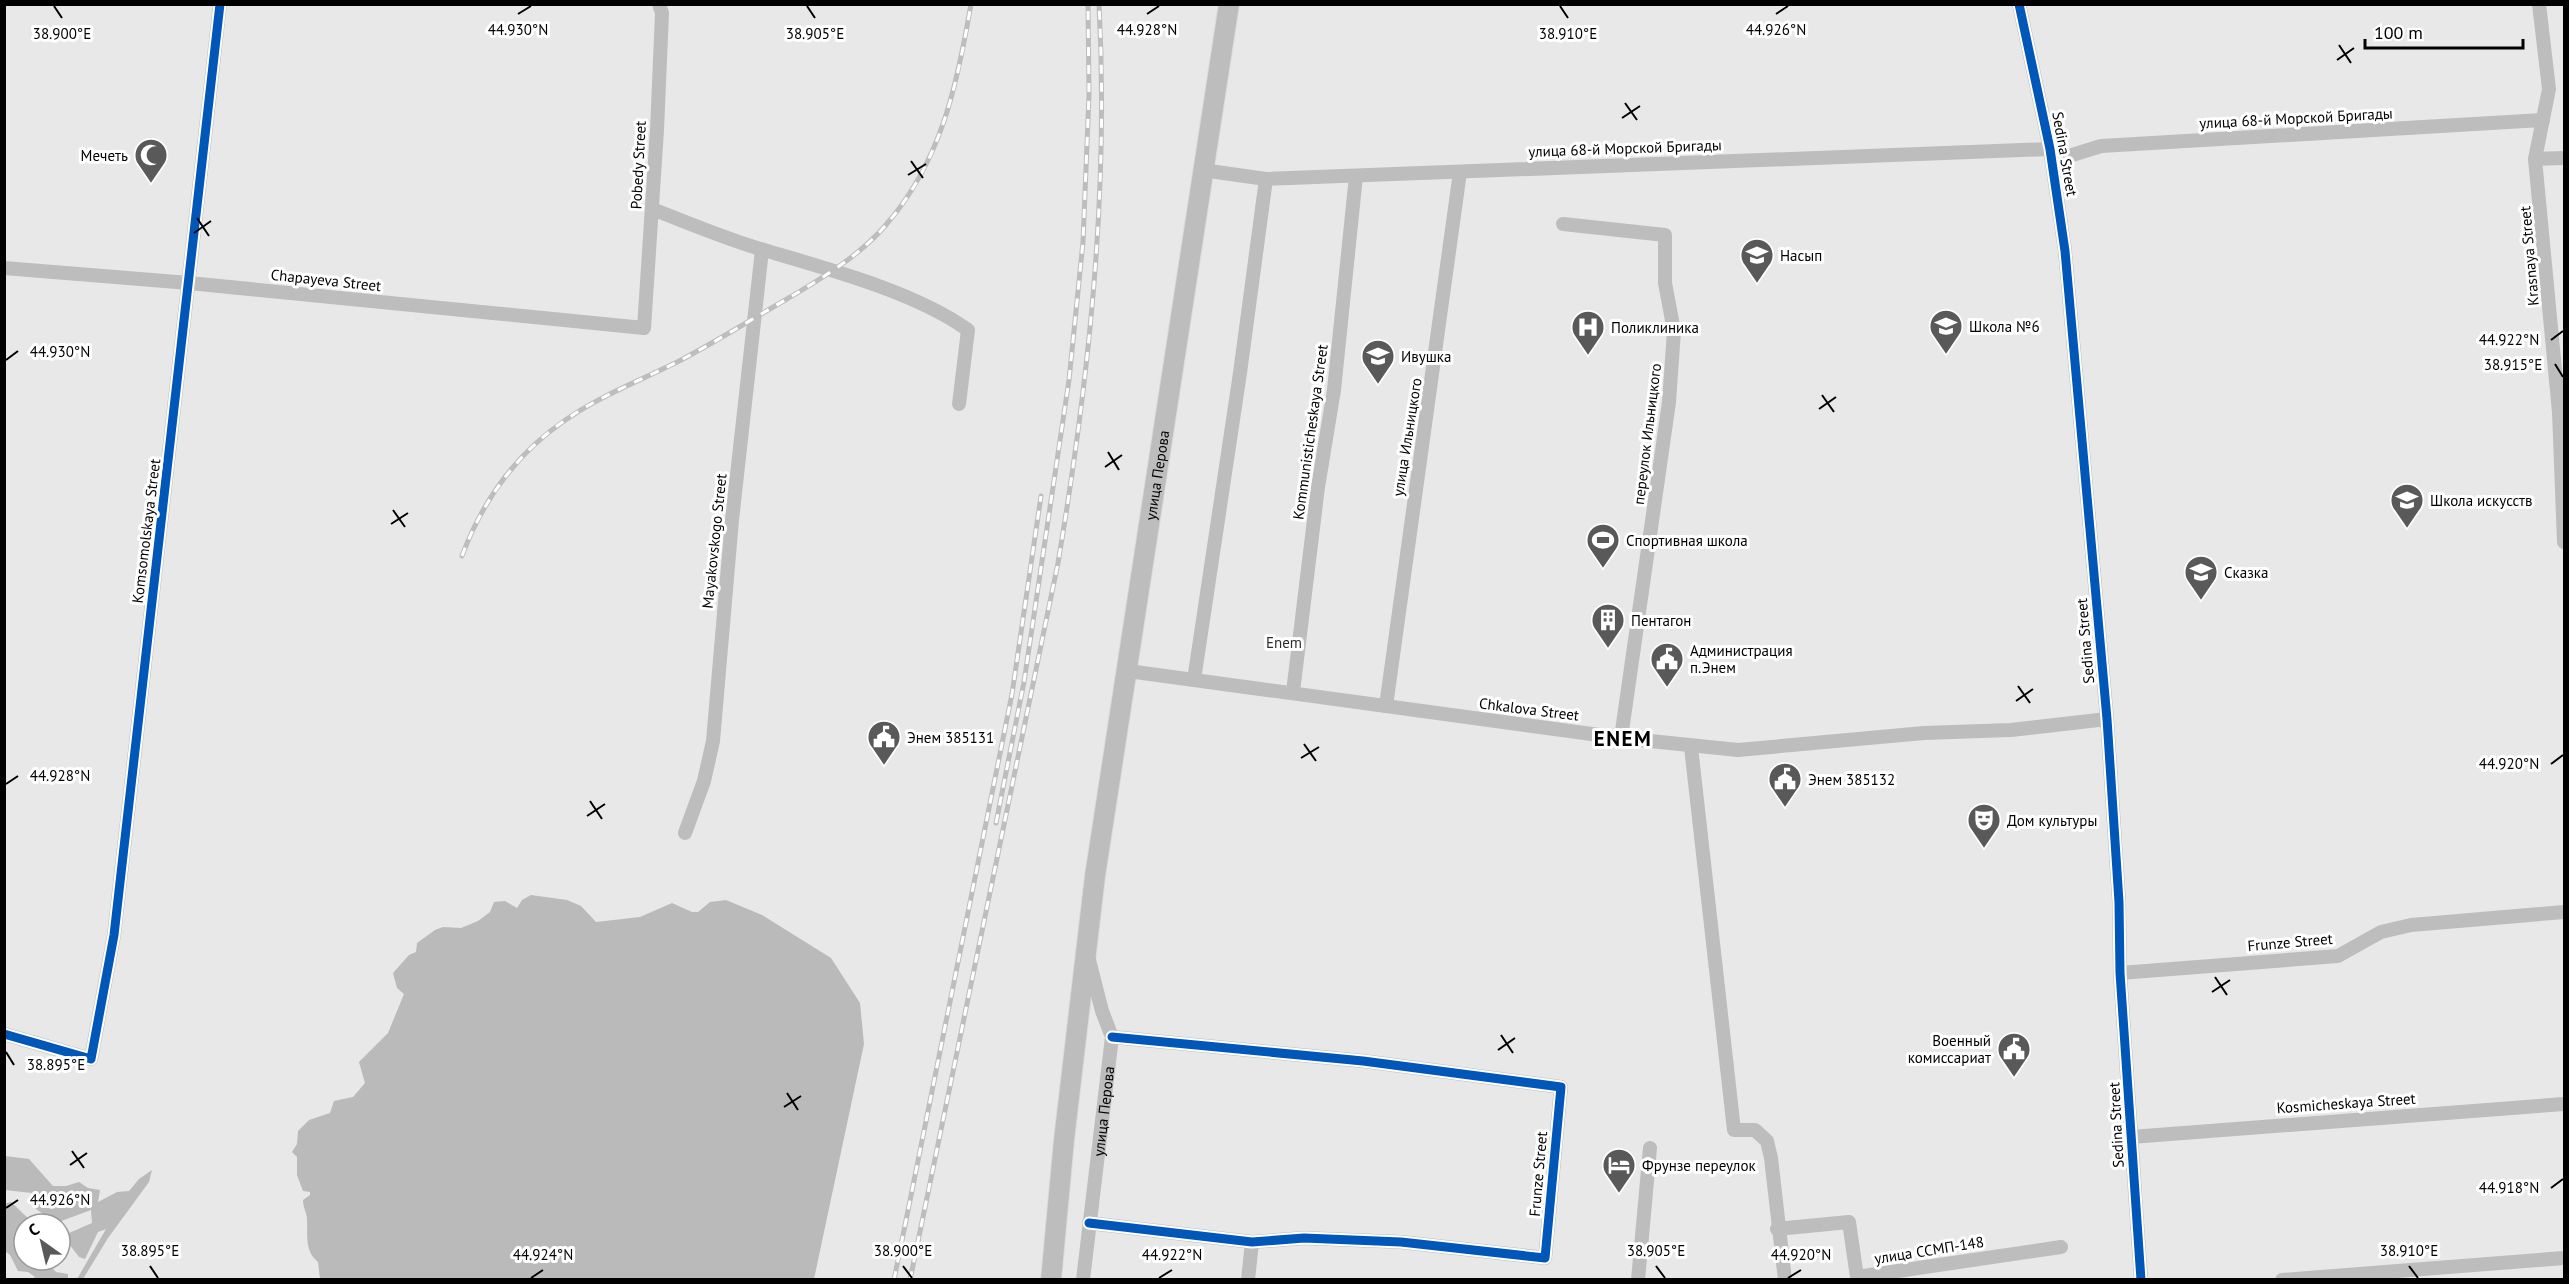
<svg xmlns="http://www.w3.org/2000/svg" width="2569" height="1284" font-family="'PT Sans',sans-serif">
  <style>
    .green { fill: #e8e8e8; fill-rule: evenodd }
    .water { fill: #bababa }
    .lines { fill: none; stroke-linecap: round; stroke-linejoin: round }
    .highway-casing { stroke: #dbdbdb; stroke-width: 22 }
    .minor { stroke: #bdbdbd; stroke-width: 14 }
    .highway { stroke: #bdbdbd; stroke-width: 20 }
    .rail-casing { stroke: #bdbdbd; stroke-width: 5 }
    .rail { stroke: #fff; stroke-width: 3; stroke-dasharray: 9; stroke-linecap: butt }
    .cycleway-casing { stroke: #fff; stroke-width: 13 }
    .cycleway { stroke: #0057b8; stroke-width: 9 }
    .ticks { fill: none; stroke: #000; stroke-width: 2 }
    .labels { text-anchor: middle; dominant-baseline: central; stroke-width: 6; stroke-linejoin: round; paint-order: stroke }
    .street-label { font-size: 15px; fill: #000; stroke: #fff }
    .poi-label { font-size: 15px; fill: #000; stroke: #fff; text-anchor: start }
    .park-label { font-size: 15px; fill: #2c2c2c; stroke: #fff }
    .district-label { font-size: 21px; font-weight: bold; letter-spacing: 1.5px; fill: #000; stroke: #fff }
    .ticks-label { font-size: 15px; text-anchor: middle; fill: #000; stroke: #fff; stroke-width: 6; stroke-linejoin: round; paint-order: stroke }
  </style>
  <rect width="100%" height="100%" fill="#fff"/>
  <!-- green -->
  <path class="green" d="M5,5h2559v1274l-2559,1zM24,1224h36v36h-36z"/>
  <!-- water -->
  <path class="water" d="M531,895l36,5 14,6 15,16 44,-5 32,-14 20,9h6l12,-10 16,-2 36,15 69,43 29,45 4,41 -50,235h-494l-2,-17c-14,-12 -10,-26 -11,-42 0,-7 -4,-12 -4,-20l7,-5v-3l-7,-1 -6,-16v-18l-5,-5 5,-8 1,-13 11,-11 21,-7 4,-12 19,-4 12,-14 -6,-21 29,-29 16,-39 -7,-6 -4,-15 16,-18 7,-3 1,-9 18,-13 8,-3 18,1 17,-7 12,-9 4,-10 11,-1 12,7 5,-8z
    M5,1156l24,3 24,27h13l13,-4 9,6 12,2 -2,12 19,-10 12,-1 10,-12 13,-9 -3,12 -41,56 -25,41h-6l29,-50 -8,3 -13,27 -6,-2 -10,-13v-11l23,-10 -1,-13 -35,13 -20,-14 -4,-16 -27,-3z
    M11,1202l23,22h-10v36c14,0 23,1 32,12l12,2v5h-35l2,-2 -7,-5 -10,-1 -8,-16 -5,-4v-47z"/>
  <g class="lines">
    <!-- highway casing -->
    <g class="highway-casing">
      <g id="highway">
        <path id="s2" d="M1051,1280l13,-140 31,-264 134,-872"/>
      </g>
    </g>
    <!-- minor -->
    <g class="minor">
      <path d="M2019,4l31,145 15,102 42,468 12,183 1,71 21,307"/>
      <path d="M2539,4l10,85 -14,70 24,253 5,130"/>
      <path d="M2535,159l29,-1"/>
      <path d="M2053,161l48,-15 442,-26"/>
      <path d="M1202,170l64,9 784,-30"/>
      <path d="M652,209c37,14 74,30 112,41 64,19 151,42 204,80l-9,74"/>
      <path d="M1563,224l102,11v48l9,48 -5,71 -48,336"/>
      <path d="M4,268l185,15 455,45 13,-198 5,-117 -3,-9"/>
      <path d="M1128,671l493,67 117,12 186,-17 87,-3 96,-11"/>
      <path d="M1194,680l46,-307 26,-194"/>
      <path d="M1293,692l25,-205 16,-97 22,-214"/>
      <path d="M1386,706l74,-534"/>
      <path d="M1691,747l43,383h21l12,11 4,17 14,122"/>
      <path d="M685,833l19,-52 9,-40 19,-221 30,-270"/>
      <path d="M2120,973l218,-17 43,-24 30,-7 153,-13"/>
      <path d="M4,1034l87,25 23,-124 106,-931"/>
      <path d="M2131,1137l433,-33"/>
      <path d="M1089,1223l163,19 52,-4 97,4 144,16 16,-171 -198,-26 -251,-24"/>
      <path d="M1777,1229l72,-7 8,55 204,-30"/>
      <path id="s1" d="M1083,1280l29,-243 -10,-26 -13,-51"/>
      <path d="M1248,1280l4,-38"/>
      <path d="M1638,1280l12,-132"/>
      <path d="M2282,1280l282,-22"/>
    </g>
    <!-- highway -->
    <use href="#highway" class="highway"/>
    <!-- rail casing -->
    <g class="rail-casing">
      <path id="rail" d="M462,556c20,-54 54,-102 102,-135 35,-25 78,-41 117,-61 36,-19 71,-41 106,-61 35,-21 71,-42 98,-73 56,-64 72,-140 86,-222
        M996,823l28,-141 45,-302 14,-138 6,-147 -1,-91
        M894,1280l118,-586 29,-198
        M910,1280l148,-717c31,-184 51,-371 41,-559"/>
    </g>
    <!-- rail -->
    <use href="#rail" class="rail"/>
    <!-- cycleway casing -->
    <g class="cycleway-casing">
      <path id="cycleway" d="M2019,4l31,145 15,102 42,468 12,183 1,71 21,307
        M4,1034l87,25 23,-124 106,-931
        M1089,1223l163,19 52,-4 97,4 144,16 16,-171 -198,-26 -251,-24"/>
    </g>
    <!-- cycleway -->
    <use href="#cycleway" class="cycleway"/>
  </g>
  <!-- ticks -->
  <path class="ticks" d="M54,6l8,12M807,6l8,12M1560,6l8,12M518,14l13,-8M1147,14l12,-8M1776,14l12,-8M2339,45l12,18M2337,60l17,-12M1625,103l12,17M1622,118l18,-12M911,161l12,17M908,175l18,-11M197,218l12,18M194,233l17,-12M2551,340l12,-9M6,360l12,-9M2555,364l8,13M1822,395l12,17M1819,409l17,-12M1108,452l11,18M1105,467l17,-12M393,510l12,17M391,524l17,-11M2018,686l12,17M2016,701l17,-12M1304,744l12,17M1301,758l18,-11M2551,764l12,-9M6,784l12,-8M590,801l12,18M587,816l18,-12M2215,977l12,18M2212,992l18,-12M1501,1035l12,18M1498,1050l17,-12M6,1052l8,13M787,1093l11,17M784,1107l17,-11M72,1151l12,17M70,1165l17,-12M2551,1188l12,-9M6,1208l12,-8M150,1266l8,12M903,1266l9,12M1656,1266l9,12M2409,1266l9,12M531,1278l12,-8M1159,1278l13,-8M1788,1278l13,-8"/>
  <!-- icons -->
  <defs>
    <g id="mosque-pin" transform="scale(1.725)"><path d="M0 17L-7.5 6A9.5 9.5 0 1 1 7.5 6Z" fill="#595959" stroke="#fff"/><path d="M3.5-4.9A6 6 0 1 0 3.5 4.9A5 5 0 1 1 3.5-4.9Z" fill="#fff"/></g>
    <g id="school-pin" transform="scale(1.725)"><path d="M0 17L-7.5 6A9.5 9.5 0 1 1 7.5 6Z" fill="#595959" stroke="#fff"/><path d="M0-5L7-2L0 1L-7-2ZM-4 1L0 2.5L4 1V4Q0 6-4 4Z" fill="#fff"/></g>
    <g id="hospital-pin" transform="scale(1.725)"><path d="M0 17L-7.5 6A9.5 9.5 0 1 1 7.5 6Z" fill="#595959" stroke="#fff"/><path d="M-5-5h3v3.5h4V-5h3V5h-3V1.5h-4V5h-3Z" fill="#fff"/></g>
    <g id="stadium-pin" transform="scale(1.725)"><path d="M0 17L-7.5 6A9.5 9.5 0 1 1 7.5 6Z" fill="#595959" stroke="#fff"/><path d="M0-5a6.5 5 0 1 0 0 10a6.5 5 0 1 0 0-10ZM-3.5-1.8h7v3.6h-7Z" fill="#fff"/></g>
    <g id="building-pin" transform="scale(1.725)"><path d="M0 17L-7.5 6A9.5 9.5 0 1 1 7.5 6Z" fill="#595959" stroke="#fff"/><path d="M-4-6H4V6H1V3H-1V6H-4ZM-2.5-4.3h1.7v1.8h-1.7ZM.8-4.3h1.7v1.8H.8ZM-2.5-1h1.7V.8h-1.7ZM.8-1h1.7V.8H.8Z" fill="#fff"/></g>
    <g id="civic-pin" transform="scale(1.725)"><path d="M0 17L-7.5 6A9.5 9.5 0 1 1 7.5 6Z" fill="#595959" stroke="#fff"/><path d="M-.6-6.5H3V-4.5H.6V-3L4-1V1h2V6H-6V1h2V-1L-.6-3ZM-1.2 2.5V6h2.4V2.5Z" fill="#fff"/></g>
    <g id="theatre-pin" transform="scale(1.725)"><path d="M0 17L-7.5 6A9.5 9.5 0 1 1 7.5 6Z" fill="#595959" stroke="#fff"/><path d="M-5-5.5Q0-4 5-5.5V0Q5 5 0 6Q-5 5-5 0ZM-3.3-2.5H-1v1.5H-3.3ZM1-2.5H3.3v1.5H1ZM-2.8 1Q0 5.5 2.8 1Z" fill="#fff"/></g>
    <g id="hotel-pin" transform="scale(1.725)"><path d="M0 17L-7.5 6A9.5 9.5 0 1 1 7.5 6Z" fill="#595959" stroke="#fff"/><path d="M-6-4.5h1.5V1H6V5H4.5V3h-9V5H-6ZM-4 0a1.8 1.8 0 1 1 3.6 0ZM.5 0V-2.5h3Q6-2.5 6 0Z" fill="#fff"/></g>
  </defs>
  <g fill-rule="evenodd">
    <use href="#mosque-pin" x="151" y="155"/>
    <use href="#school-pin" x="1757" y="255"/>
    <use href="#school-pin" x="1946" y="326"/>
    <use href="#hospital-pin" x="1588" y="327"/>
    <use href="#school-pin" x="1378" y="356"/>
    <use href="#school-pin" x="2407" y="500"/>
    <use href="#stadium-pin" x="1603" y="540"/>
    <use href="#school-pin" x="2201" y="572"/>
    <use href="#building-pin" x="1608" y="620"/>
    <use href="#civic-pin" x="1667" y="659"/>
    <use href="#civic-pin" x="884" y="737"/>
    <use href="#civic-pin" x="1785" y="779"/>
    <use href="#theatre-pin" x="1984" y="820"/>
    <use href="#civic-pin" x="2014" y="1049"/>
    <use href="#hotel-pin" x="1619" y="1165"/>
  </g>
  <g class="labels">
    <!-- street labels -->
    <g class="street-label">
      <text transform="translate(2296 118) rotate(-3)">улица 68-й Морской Бригады</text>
      <text transform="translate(1625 148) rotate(-2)">улица 68-й Морской Бригады</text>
      <text transform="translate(2065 154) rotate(80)">Sedina Street</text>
      <text transform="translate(638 165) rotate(-87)">Pobedy Street</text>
      <text transform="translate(2529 256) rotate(-95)">Krasnaya Street</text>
      <text transform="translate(326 280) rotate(6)">Chapayeva Street</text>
      <text transform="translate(1310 432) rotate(-82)">Kommunisticheskaya Street</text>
      <text transform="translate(1647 434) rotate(-83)">переулок Ильницкого</text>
      <text transform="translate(1407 437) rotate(-81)">улица Ильницкого</text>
      <text stroke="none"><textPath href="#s2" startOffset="812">улица Перова</textPath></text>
      <text transform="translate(146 531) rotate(-83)">Komsomolskaya Street</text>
      <text transform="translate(714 541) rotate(-84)">Mayakovskogo Street</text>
      <text transform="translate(2085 641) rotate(-95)">Sedina Street</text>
      <text transform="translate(1529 709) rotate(7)">Chkalova Street</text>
      <text transform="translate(2290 942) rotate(-5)">Frunze Street</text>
      <text transform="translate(2346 1103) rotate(-4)">Kosmicheskaya Street</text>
      <text stroke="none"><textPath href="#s1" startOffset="170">улица Перова</textPath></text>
      <text transform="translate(2116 1125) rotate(-93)">Sedina Street</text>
      <text transform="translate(1538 1174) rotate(-85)">Frunze Street</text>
      <text transform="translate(1929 1250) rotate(-9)">улица ССМП-148</text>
    </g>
    <!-- poi labels -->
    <g class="poi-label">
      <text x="128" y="155" text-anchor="end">Мечеть</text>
      <text x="1780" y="255">Насып</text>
      <text x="1969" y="326">Школа №6</text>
      <text x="1611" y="327">Поликлиника</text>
      <text x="1401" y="356">Ивушка</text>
      <text x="2430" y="500">Школа искусств</text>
      <text x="1626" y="540">Спортивная школа</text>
      <text x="2224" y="572">Сказка</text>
      <text x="1631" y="620">Пентагон</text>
      <text x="1690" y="650">Администрация<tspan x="1690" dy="17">п.Энем</tspan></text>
      <text x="907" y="737">Энем 385131</text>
      <text x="1808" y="779">Энем 385132</text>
      <text x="2007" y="820">Дом культуры</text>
      <text x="1991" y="1040" text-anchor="end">Военный<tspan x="1991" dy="17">комиссариат</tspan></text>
      <text x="1642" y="1165">Фрунзе переулок</text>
    </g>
    <!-- park labels -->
    <g class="park-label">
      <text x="1284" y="642">Enem</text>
    </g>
    <!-- district labels -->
    <g class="district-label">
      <text x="1623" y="738">ENEM</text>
    </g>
  </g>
  <g class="ticks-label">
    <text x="518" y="35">44.930°N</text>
    <text x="1147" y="35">44.928°N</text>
    <text x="1776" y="35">44.926°N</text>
    <text x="62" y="39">38.900°E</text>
    <text x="815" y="39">38.905°E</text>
    <text x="1568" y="39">38.910°E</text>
    <text x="2509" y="345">44.922°N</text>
    <text x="60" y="357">44.930°N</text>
    <text x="2513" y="370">38.915°E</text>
    <text x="2509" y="769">44.920°N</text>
    <text x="60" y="781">44.928°N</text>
    <text x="56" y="1070">38.895°E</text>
    <text x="2509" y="1193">44.918°N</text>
    <text x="60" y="1205">44.926°N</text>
    <text x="150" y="1256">38.895°E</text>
    <text x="903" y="1256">38.900°E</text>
    <text x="1656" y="1256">38.905°E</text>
    <text x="2409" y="1256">38.910°E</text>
    <text x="543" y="1260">44.924°N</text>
    <text x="1172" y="1260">44.922°N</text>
    <text x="1801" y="1260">44.920°N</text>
  </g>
  <!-- border -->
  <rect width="2569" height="1284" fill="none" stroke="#000000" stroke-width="12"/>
  <!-- north arrow -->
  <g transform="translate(42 1242) rotate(326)"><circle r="28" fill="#ffffff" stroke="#999999" stroke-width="1.5"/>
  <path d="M0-4.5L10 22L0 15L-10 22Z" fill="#595959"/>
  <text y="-9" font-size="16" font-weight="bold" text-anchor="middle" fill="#000000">С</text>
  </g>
  <!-- scale -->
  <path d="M2365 39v9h158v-9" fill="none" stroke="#000000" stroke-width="3"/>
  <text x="2374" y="39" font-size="18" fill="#000000" stroke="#ffffff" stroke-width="4.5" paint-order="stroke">100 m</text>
</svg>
